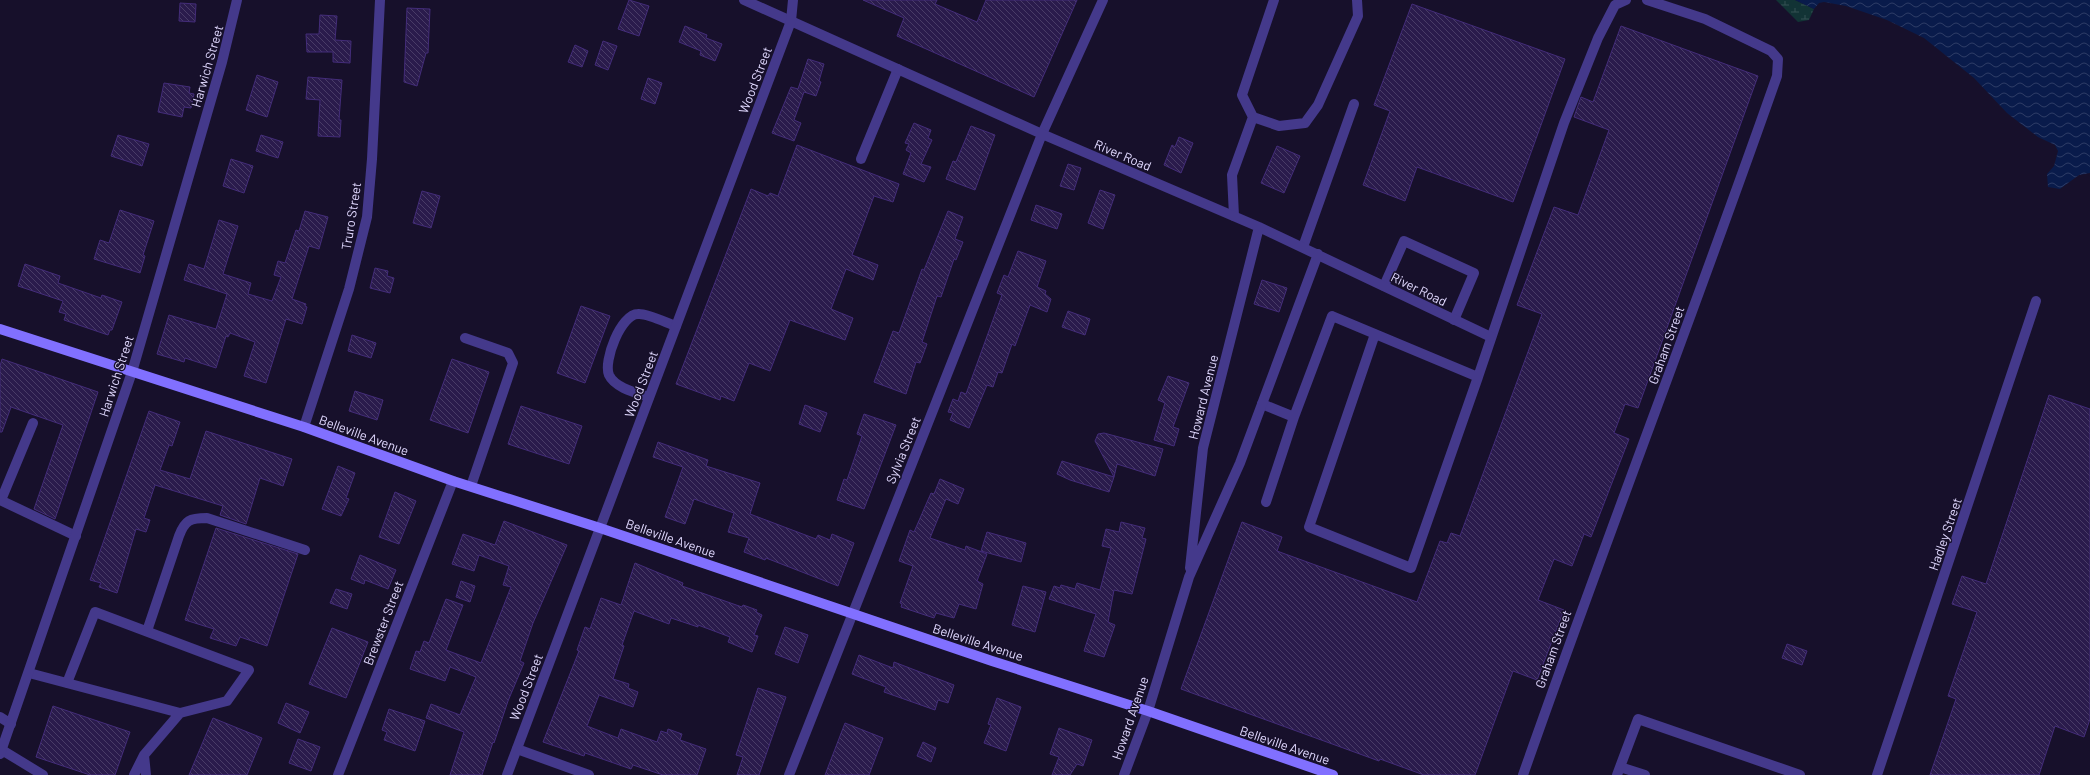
<svg xmlns="http://www.w3.org/2000/svg" width="2090" height="775" font-family="Barlow,sans-serif">
  <style>
    .wetland { fill: url(#wetland-marsh) }
    .water { fill: url(#water-waves) }
    .building { fill: url(#building-back-hatch); stroke: #432c79 }
    .lines { fill: none; stroke-linecap: round; stroke-linejoin: round }
    .service { stroke: #44398b; stroke-width: 10 }
    .minor { stroke: #44398b; stroke-width: 10 }
    .tertiary { stroke: #44398b; stroke-width: 10 }
    .secondary { stroke: #8170ff; stroke-width: 10 }
    .labels { text-anchor: middle; dominant-baseline: central; stroke-width: 3; stroke-linejoin: round; paint-order: stroke }
    .street-label { font-size: 13px; fill: #e1d9ff; stroke: #17102b }
  </style>
  <defs>
    <pattern id="wetland-marsh" width="20" height="14" patternUnits="userSpaceOnUse"><rect width="20" height="14" fill="#123335"/><path d="M1 5h8M5 5V1M11 12h8M15 12V8" fill="none" stroke="#345053"/></pattern>
    <pattern id="water-waves" width="16" height="10" patternUnits="userSpaceOnUse"><rect width="16" height="10" fill="#091b4b"/><path d="M0 5q4-4 8 0t8 0" fill="none" stroke="#2d3c66"/></pattern>
    <pattern id="building-back-hatch" width="6" height="6" patternUnits="userSpaceOnUse"><rect width="6" height="6" fill="#2a1b4c"/><path d="M-1 5l2 2M0 0l6 6M5-1l2 2" fill="none" stroke="#493c67"/></pattern>
  </defs>
  <rect width="100%" height="100%" fill="#17102b"/>
  <!-- wetland -->
  <path class="wetland" d="M1776,0h19l19,9 -5,11 -11,2z"/>
  <!-- water -->
  <path class="water" d="M1795,0h295v173l-11,2 -19,14 -12,-2 -1,-13 7,-8 4,-15 -3,-6 -17,-8 -31,-24 -33,-35 -50,-40 -37,-18 -41,-14 -22,-4 -5,1 -5,6z"/>
  <!-- building -->
  <path class="building" d="M629,0l20,6 -10,30 -21,-7z
    M863,0h74l-2,4 42,18 9,-22h91l-43,97 -137,-61 7,-18z
    M180,3l16,1 -1,18 -16,-1z
    M1412,4l153,55 -52,143 -96,-35 -12,34 -42,-16 27,-74 -16,-6z
    M407,8l23,1 -2,44h-2l-9,33 -13,-4z
    M320,15l17,1 -2,24 16,1 -1,22 -17,-1v-10h-26l-1,-18h13z
    M685,26l22,9 -1,3 16,6 -7,17 -15,-6 1,-4 -22,-9z
    M1621,26l137,50 -120,332 -13,-4 -11,29 15,6 -38,98 -7,-3 -12,32 -18,-7 -16,41 26,10 -27,70 -24,-9 -38,104h-51l-44,-16 -1,2 -198,-72 61,-167 40,15 -5,14 140,51 23,-61 7,2 4,-10 9,3 82,-222 -25,-9 37,-98 24,8 31,-85 -35,-13 7,-20 12,5z
    M603,41l14,5 -9,24 -13,-5z
    M575,45l13,6 -6,16 -14,-5z
    M808,59l16,5 -5,17 2,1 -5,14 -12,-4 -10,28 7,3 -7,18 -22,-8 19,-46 7,2z
    M257,75l21,7 -11,35 -21,-7z
    M308,77l34,3 -3,40h2l-1,17 -22,-1 2,-36 -14,-1z
    M648,78l14,5 -7,21 -14,-5z
    M164,83l26,4 -1,6 5,1 -3,14 -7,-1 -2,10 -24,-5z
    M914,123l17,7 -3,8 4,2 -11,24 10,3 -7,15 -21,-8 8,-21 -5,-3 3,-6 -4,-1z
    M971,126l24,9 -20,55 -29,-11 7,-18 3,1z
    M118,135l31,9 -7,22 -31,-10z
    M261,135l22,7 -5,16 -22,-7z
    M1179,137l14,6 -12,30 -17,-8 8,-20 3,2z
    M797,145l102,39 -6,18 -19,-6 -22,59 26,10 -5,15 -27,-11 -15,40 22,9 -8,22 -55,-20 -20,51 -21,-8 -15,38 -13,-5 -1,4 -44,-16 75,-195 17,7 2,-3 8,3z
    M1277,146l23,10 -16,37 -23,-10z
    M231,159l22,7 -9,27 -21,-7z
    M1068,164l13,4 -7,22 -14,-4z
    M1100,190l15,5 -12,34 -15,-6z
    M422,191l18,5 -9,32 -18,-5z
    M1036,205l26,9 -5,15 -26,-9z
    M120,210l34,11 -11,34 2,1 -5,17 -46,-14 6,-19 9,3z
    M305,211l23,6 -9,32 -10,-3 -17,53 14,5 -1,2 2,1 -5,17 -16,-5 -20,64 -22,-7 11,-34 -25,-9 -2,4 -2,-1 -10,32 -31,-10 -1,4 -27,-8 12,-39 47,14 11,-35 -43,-14 5,-16 15,5 15,-49 19,6 -15,48 28,9 -3,11 24,7 9,-24 -7,-2 4,-14 7,2 11,-33 3,1z
    M948,211l15,6 -8,22 8,3 -7,18 -2,-1 -13,38 -4,-1 -15,46 5,2 -7,19 -4,-1 -10,32 -32,-12 19,-51 6,2 23,-64 2,1z
    M1018,251l28,10 -9,26 9,4 -1,3 6,5 -4,13 -17,-7 -15,41 -3,-2 -10,29 -4,-1 -5,15 -6,-2 -18,43 -19,-8 3,-7 -5,-1 5,-13 5,2 3,-9 5,2 36,-99 -5,-2 7,-18 4,2z
    M25,264l35,12 -2,7 43,15 1,-3 20,7 -10,28h-2l-2,5 -44,-15 2,-6 -7,-2 4,-11 -45,-15z
    M375,268l13,3 -1,5 7,2 -4,15 -20,-5z
    M1262,280l25,8 -8,24 -25,-8z
    M581,306l29,10 -25,67 -28,-10z
    M1068,311l22,8 -5,16 -23,-8z
    M352,335l24,8 -5,15 -23,-7z
    M2,359l96,33 -43,127 -21,-10 29,-84 -52,-18 -9,25h-2v-66z
    M452,359l37,13 -21,61 -38,-13z
    M1168,376l21,7 -16,44 6,2 -5,17 -20,-6 11,-37 -7,-3z
    M355,391l28,9 -6,20 -28,-9z
    M2049,395l41,14v310l-6,18 -29,-11 -16,49h-109l26,-76 -8,-3 29,-84 -25,-8 10,-28 24,8z
    M805,405l22,8 -7,19 -21,-8z
    M521,406l61,20 -13,38 -61,-20z
    M149,411l31,11 -8,24 -3,-1 -9,25 30,9 16,-48 86,28 -9,27 -23,-8 -14,46 -26,-9 3,-9 -68,-21 -11,33 6,2 -4,12 -10,-3 -19,64 -18,-6 2,-4 -11,-3z
    M864,414l32,11 -32,84 -27,-9 7,-21 3,1 15,-44 -5,-2z
    M1104,433l59,16 -8,27 -38,-12 -3,13 -19,-36 3,-7z
    M658,442l50,18 -2,6 54,17 -10,31 66,25 2,-4 12,5 2,-6 22,9 -16,43 -72,-28 -1,2 -21,-8 5,-14 -21,-6 6,-19 -40,-14 -9,25 -20,-7 18,-50 -30,-10z
    M1062,461l52,16 -5,15 -39,-12 -13,-6z
    M338,466l17,7 -9,25 3,1 -8,17 -19,-7z
    M940,479l24,10 -6,15 -12,-5 -16,39 35,12 1,-4 21,8 -10,27 6,3 -7,25 -17,-5 -5,14 -18,-5 -2,5 -33,-11 1,-3 -2,-1 13,-37 -14,-5 11,-31 4,2 17,-39 3,1z
    M395,492l21,9 -17,43 -20,-7z
    M504,521l63,24 -34,78 -13,38 4,2 -16,38 -14,42 -1,-1 -11,33h-32l14,-43 -38,-14 5,-14 29,11 16,-38 -26,-10 -5,14 -35,-12 6,-18 4,1 4,-11 5,2 17,-44 17,6 -17,45 35,13 30,-76 -8,-2 6,-19 -30,-11 -5,16 -22,-7 11,-30 32,11z
    M1121,522l24,6 -3,10 4,1 -14,55 -18,-4 -6,32 7,3 -11,32 -20,-6 12,-37 -47,-15 5,-13 6,2 1,-3 14,4 2,-6 23,7 11,-42 -9,-2 4,-17 13,3z
    M216,528l82,26 -31,92 -27,-9 -4,9 -26,-8 4,-9 -29,-9z
    M987,532l39,11 -5,19 -40,-11z
    M360,555l36,15 -8,19 -23,-9 -1,4 -13,-5z
    M635,563l48,20 -1,3 60,21 1,-2 14,5 -1,2 6,3 -8,20 4,1 -6,16 -24,-10 2,-5 -32,-12v2l-27,-9 -2,6 -35,-13 -12,34 2,1 -11,33 16,5 -1,4 10,4 -5,15 -34,-12 -12,31 31,12 3,-9 36,13 4,-11 6,2 1,-4 14,5 -2,6 26,9 -9,26h-34l-30,-10 -2,4 -46,-16 -1,3 -41,-14 36,-91 -2,-1 8,-23 5,2 11,-31 20,7z
    M461,581l14,5 -5,16 -14,-5z
    M1023,586l23,6 -11,40 -23,-7z
    M336,589l16,5 -5,15 -17,-6z
    M785,627l23,8 -10,28 -23,-9z
    M332,628l36,14 -22,56 -37,-14z
    M1787,644l20,7 -5,14 -20,-7z
    M859,655l34,13 1,-6 60,23 -6,18 -10,-3 -3,10 -51,-18 2,-5 -34,-13z
    M758,688l28,9 -27,78h-22l6,-18 -7,-2z
    M997,698l24,9 -15,44 -22,-8 7,-18 -3,-1z
    M286,703l23,9 -9,21 -22,-10z
    M53,706l77,26 -15,43h-25l-54,-18z
    M389,709l36,12 -10,30 -31,-11 3,-8 -5,-2z
    M213,718l49,20 -15,37h-58z
    M845,723l38,15 -14,37h-44z
    M1059,728l33,12 -9,26 -6,-2 -7,11h-18l7,-18 -9,-3z
    M298,739l22,8 -9,24 -22,-8z
    M923,742l13,6 -5,14 -14,-6z"/>
  <g class="lines">
    <!-- service -->
    <path class="service" d="M1253,117l26,9 26,-3 13,-18 40,-89 -1,-16
      M1042,134l61,-134
      M861,159l37,-90
      M1234,216l-2,-41 21,-58 -11,-22 32,-95
      M1303,247l51,-143
      M1384,286l20,-45 70,32 -20,47
      M1375,334l-66,193 102,41 67,-191
      M465,338l43,15 5,10 -42,123
      M649,397c-12,-4 -34,-9 -40,-22 -6,-14 12,-61 29,-61 9,-1 29,9 38,12
      M1262,404l32,13 -28,85
      M1294,417l38,-101 146,61 86,-254 34,-85 17,-33 11,-5
      M0,500l76,36
      M1,500l32,-77
      M147,631l32,-95c6,-16 11,-18 28,-18l98,32
      M29,673l151,40 -36,42 -10,20
      M67,683l28,-71 154,58 -22,31 -47,12
      M0,717l11,7
      M2,750l41,25
      M144,755l2,20
      M1620,767l25,8
      M1523,775c82,-234 172,-465 254,-699l1,-17 -7,-8 -66,-32 -58,-19
      M1617,775l21,-56 162,56"/>
    <!-- minor -->
    <path class="minor" d="M744,0l298,134 217,93 232,110
      M304,427l45,-138 18,-72 5,-58 8,-159
      M1190,568l13,-120 56,-221
      M517,749l72,26
      M0,754l132,-382 90,-310 15,-62
      M338,775l115,-294
      M789,775l253,-641
      M1124,775l24,-64 41,-134 51,-114 78,-209
      M1877,775l159,-474"/>
    <!-- tertiary -->
    <path class="tertiary" d="M507,775l284,-754 2,-21"/>
    <!-- secondary -->
    <path class="secondary" d="M0,329l304,98 149,54 147,47 392,133 156,50 185,64"/>
  </g>
  <g class="labels">
    <!-- street labels -->
    <g class="street-label">
      <text transform="translate(207 66) rotate(-74)">Harwich Street</text>
      <text transform="translate(755 80) rotate(-69)">Wood Street</text>
      <text transform="translate(1123 155) rotate(23)">River Road</text>
      <text transform="translate(351 216) rotate(-81)">Truro Street</text>
      <text transform="translate(1419 289) rotate(26)">River Road</text>
      <text transform="translate(1666 345) rotate(-70)">Graham Street</text>
      <text transform="translate(116 376) rotate(-72)">Harwich Street</text>
      <text transform="translate(641 384) rotate(-69)">Wood Street</text>
      <text transform="translate(1203 397) rotate(-76)">Howard Avenue</text>
      <text transform="translate(364 435) rotate(20)">Belleville Avenue</text>
      <text transform="translate(903 450) rotate(-68)">Sylvia Street</text>
      <text transform="translate(1945 534) rotate(-71)">Hadley Street</text>
      <text transform="translate(671 538) rotate(19)">Belleville Avenue</text>
      <text transform="translate(383 623) rotate(-69)">Brewster Street</text>
      <text transform="translate(978 642) rotate(18)">Belleville Avenue</text>
      <text transform="translate(1553 649) rotate(-70)">Graham Street</text>
      <text transform="translate(526 687) rotate(-69)">Wood Street</text>
      <text transform="translate(1130 718) rotate(-71)">Howard Avenue</text>
      <text transform="translate(1285 745) rotate(19)">Belleville Avenue</text>
    </g>
  </g>
</svg>
